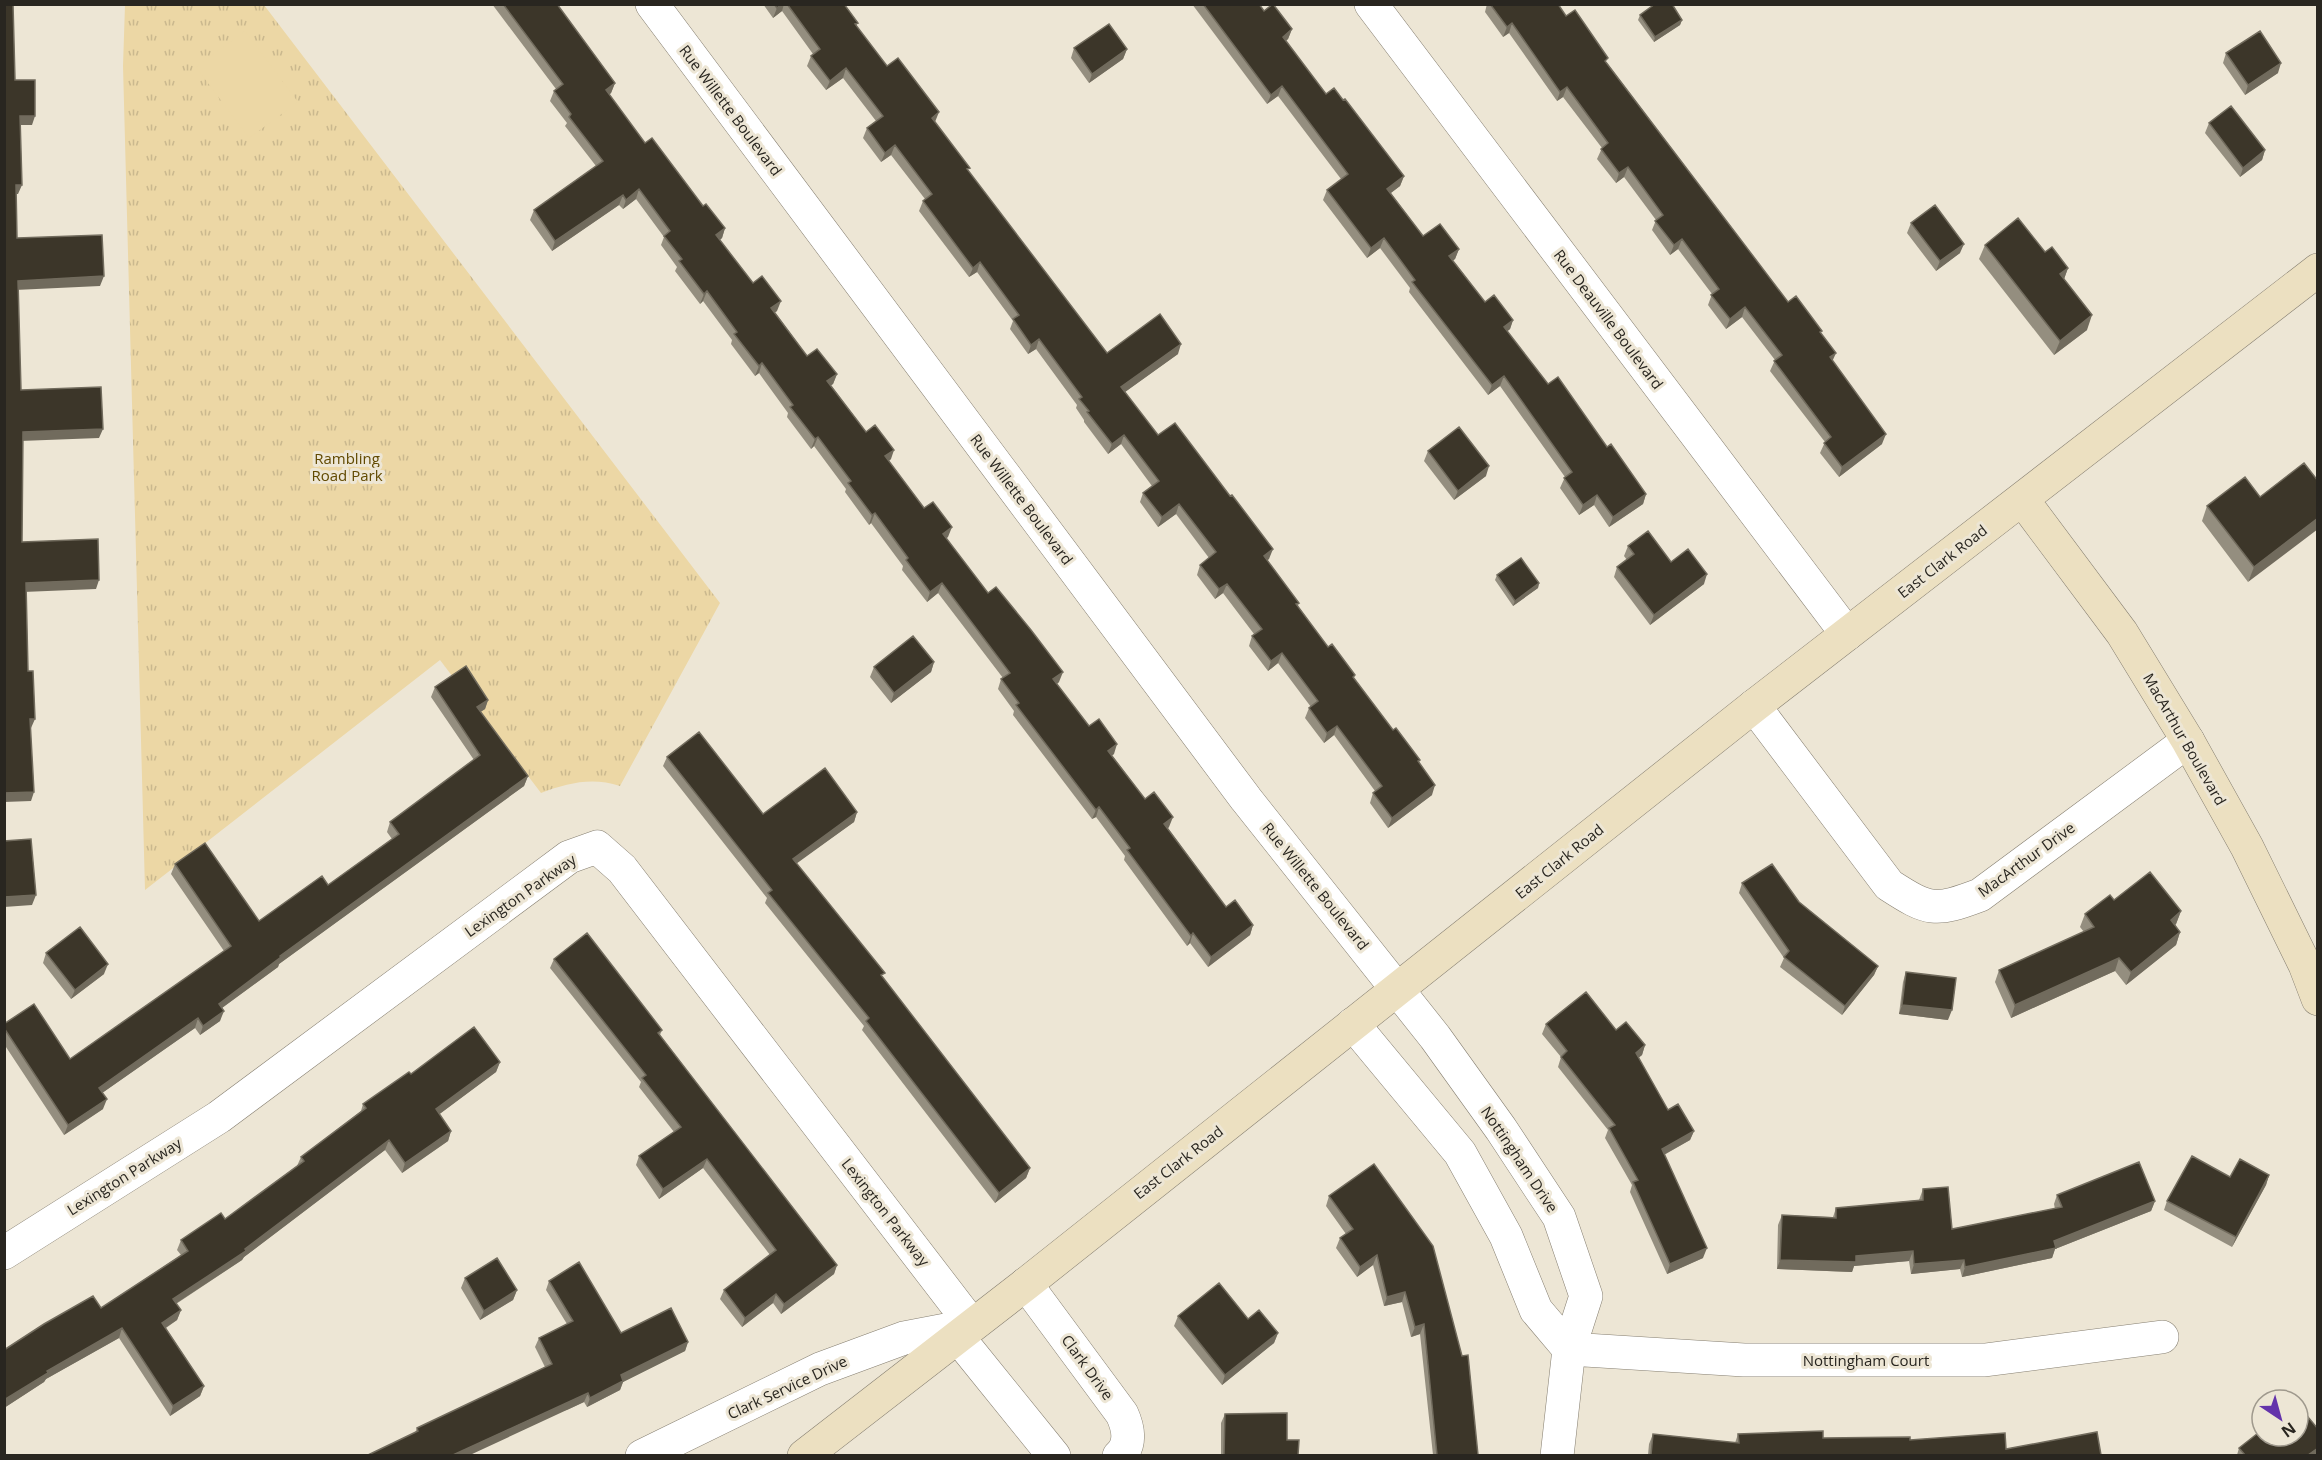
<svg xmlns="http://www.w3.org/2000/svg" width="2322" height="1460" font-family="'Open Sans',sans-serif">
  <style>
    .grass { fill: url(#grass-tufts) }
    .garden { fill: #ecd7a5 }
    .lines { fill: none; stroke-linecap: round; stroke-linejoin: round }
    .street-casing { stroke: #867f71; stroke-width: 34 }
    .secondary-casing { stroke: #867f71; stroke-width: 34 }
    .street { stroke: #fff; stroke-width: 33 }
    .secondary { stroke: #ece0c1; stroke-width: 33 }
    .wall { fill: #948e7f }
    .shaded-wall { fill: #716b5d }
    .building { fill: #3c3629; stroke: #716b5d; stroke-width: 1.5 }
    .labels { text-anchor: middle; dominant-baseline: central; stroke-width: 6; stroke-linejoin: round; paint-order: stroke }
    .street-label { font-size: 15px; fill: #292620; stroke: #ede6d5 }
    .park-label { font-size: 15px; fill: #614900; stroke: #ede6d5 }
  </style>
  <defs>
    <pattern id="grass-tufts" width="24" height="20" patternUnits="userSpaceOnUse" patternTransform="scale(1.5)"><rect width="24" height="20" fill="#ecd7a5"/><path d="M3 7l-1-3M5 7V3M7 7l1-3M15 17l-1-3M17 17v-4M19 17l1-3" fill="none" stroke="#cab88e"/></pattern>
  </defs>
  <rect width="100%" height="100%" fill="#ede6d5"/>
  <!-- grass -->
  <path class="grass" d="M125,5h139l456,598 -100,183c-28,-9 -52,-3 -79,7l-101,-133 -295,230 -22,-824z"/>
  <!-- garden -->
  <path class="garden" d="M245,31l53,71 -49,36 -53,-71z"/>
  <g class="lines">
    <!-- street casing -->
    <g class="street-casing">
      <path id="street" d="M652,4l594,795 189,238 66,92 58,88 27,79 -17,53 -12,107
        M1371,4l476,630
        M1754,706l135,179c40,26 46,27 91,10l208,-154
        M1353,1024l107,129 46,83 30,74 33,39
        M4,1253l215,-136 350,-260 28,-10 25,22 350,456 -68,13 -84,31 -178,87
        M1026,1284l96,130c6,13 10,31 -3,42
        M957,1336l97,120
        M1569,1349l175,11h241l177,-23"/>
    </g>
    <!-- secondary casing -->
    <g class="secondary-casing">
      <path id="secondary" d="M2022,499l100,134 66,108 59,106 58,118 13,34
        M804,1456l222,-172 728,-578 564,-436"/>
    </g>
    <!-- street -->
    <use href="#street" class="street"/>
    <!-- secondary -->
    <use href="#secondary" class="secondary"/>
  </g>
  <!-- wall -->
  <path class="wall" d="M492,4h65l58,79 -4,10 -2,2 36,48 58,63 22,22 -3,10 -2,2 33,43 24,28 -2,1 32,44 30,18 -4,10 -2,1 35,47 25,27 -2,2 35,47 24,29 -2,1 42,55 71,89 -2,2 32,42 25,28 -2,1 33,44 24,28 -1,1 58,79 27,18 -3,10 -42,32 -18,-24 -3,3 -63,-86 1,-4 -29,-39 -4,2 -79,-104 1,-4 -16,-22 3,-10 2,-1 -65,-85 -11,9 -25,-32 1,-4 -32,-43 -2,2 -24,-33 1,-3 -32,-43 -3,3 -24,-32 1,-4 -29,-40 -4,3 -24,-32 1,-4 -29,-39 -3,3 -25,-33 2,-4 -16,-22 3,-8 -28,-38 -13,10 -4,-4 -67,46 -22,-31 4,-10 62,-44 -31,-40 2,-3 -17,-22 4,-10 2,-2z
    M763,4h81l14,19 -2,3 31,40 48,56 33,49 139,182 71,1 -53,38 33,43 111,124 -2,1 32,43 -1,3 30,41 27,28 -1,3 39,52 27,30 -1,3 13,32 -44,33 -18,-25 3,-10 2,-2 -41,-56 -10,8 -19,-25 4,-10 2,-1 -33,-44 -10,8 -19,-25 3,-10 2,-2 -31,-41 -8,6 -18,-24 3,-10 9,-7 -33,-44 -18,13 -18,-25 3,-9 9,-7 -31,-42 -13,10 -24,-32v-2l-8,-12 1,-3 -41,-56 -8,5 -18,-25 3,-8 -36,-49 -8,5 -50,-66 4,-10 2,-2 -34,-44 -10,7 -18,-24 4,-10 9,-7 -33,-43 -17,12 -19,-24 4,-10 2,-2 -31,-43 -9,7z
    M1192,4h67l5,7 28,18 -4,10 -2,2 40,53 17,6 61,76 -4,10 -9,7 32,43 36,13 -4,10 -2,1 32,42 28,18 -3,9 -3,2 41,53 59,63 39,47 -3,10 -34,23 -15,-22 -15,10 -19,-27 5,-11 -65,-91 -12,9 -79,-103 1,-4 -30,-40 -13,10 -44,-58 4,-10 14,-11 -63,-83 -11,8z
    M1487,4h71l8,12 41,47 181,239 34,29 -1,2 12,28 49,83 -43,33 -19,-24 5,-11 -55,-71 5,-11 -33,-43 -16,12 -18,-24 4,-11 -34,-45 -8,6 -18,-25 4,-10 -32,-43 -8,6 -19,-24 5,-11 -39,-51 -6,4 -48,-68 -6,4 -18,-25z
    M1640,15l42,5 -2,5 -26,17 -16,-22z
    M1074,48l53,1 -4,10 -34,24 -18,-25z
    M2226,53l52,20 -33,22 -22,-32z
    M2209,123l56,27 -3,10 -22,17 -35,-44z
    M1911,223l49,30 -24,18 -29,-38z
    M1985,245l60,7 23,16 -4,11 23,51 -33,25 -75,-96z
    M1428,451l58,25 -32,24 -30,-39z
    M2304,463l-56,119 -46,-61 5,-15 53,-9z
    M1628,546l43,16 33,22 -54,41 -36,-48 3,-10 10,-7 -3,-4z
    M1497,575l42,8 -1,5 -25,18 -18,-26z
    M934,662l-3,10 -40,31 -21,-26 4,-10z
    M435,687l53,13 -3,9 -5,3 48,64 -4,10 -245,178 -1,3 -56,41 -2,13 -20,14 -5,-7 -93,65 1,16 -39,26 -60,-91v-20l66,35 154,-108 -53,-77 4,-10 84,57 69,-36 64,-46 -5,-7 3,-10 84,-62 -43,-63z
    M667,757l96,57 94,-2 -3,10 -58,41 87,115 147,190 -4,10 -31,25 -133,-173 2,-4 -99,-123 2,-5 -104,-132z
    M1742,883l57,19 79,64 -4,9 -32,40 -62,-48 4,-9 -45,-65z
    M2114,900l67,11 -5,13 -1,1 5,7 -4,13 -50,40 -11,-14 -104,47 -16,-36 4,-12 85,-38 -4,-5 5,-13z
    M46,953l58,21 -33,25 -28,-36z
    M554,959l108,71 -2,5 177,230 -3,9 -53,40 -8,-11 -31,24 -22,-28 4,-9 46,-35 -67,-87 -44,31 -23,-34 3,-9 35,-24 -35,-45 2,-5 -91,-114z
    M1906,972l42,48 -49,-6 4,-32z
    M1546,1024l70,6 29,15 -3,10 -4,3 30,52 26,21 -4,9 -26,15 39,103 -36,16 -37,-82 2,-7 -27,-47 3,-8 -50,-63 3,-10 -19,-23z
    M500,1062l-4,10 -57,42 12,17 -3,10 -46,32 -17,-23 -141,107 -2,3 -66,44 5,6 -4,10 -11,8 38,58 -4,10 -30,20 -51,-78 -73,41 -2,3 -40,26v-58l97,-42 80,-53 -4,-5 4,-10 44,-21 72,-53 4,-9 60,-46 2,-7 48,-30z
    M1374,1164l104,291h-45l-13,-121 -9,3 -9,-35 -18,4 -11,-41 -16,12 -21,-29 4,-10 6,-4 -20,-28 3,-10z
    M2269,1175l-3,10 -34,62 -68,-37 3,-9 63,-24z
    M1923,1189l29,40 103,-20 -1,-5 3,-9 98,6 -4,10 -96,38 -3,9 -90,19 -2,-8 -49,5 -2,-13 -55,5 -2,6 -75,-3 1,-44 4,-10 51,2 3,-9 83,-8z
    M465,1278l52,12 -4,10 -33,20 -19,-32z
    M549,1281l72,52 67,9 -3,9 -62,31 -3,8 -33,17 -3,-5 -17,8 -152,23 2,-5 128,-61 -10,-20 4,-9 28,-14 -21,-34z
    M1178,1316l70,3 30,14 -4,10 -52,42 -48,-59z
    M1225,1414l62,26 11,15h-77v-32z
    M1653,1434l82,9 3,-9 85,4 87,2 96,9 95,6h-453l1,-11z
    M2239,1448l77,7h-79z"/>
  <!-- shaded-wall -->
  <path class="shaded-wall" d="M781,4h3l-2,7 -9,7 4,-10z
    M1682,20l-2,5 -26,17 1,-5z
    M1512,23l-3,10 -6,4 4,-10z
    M1292,29l-4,10 -9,7 4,-9z
    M1127,49l-4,10 -34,24 3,-9z
    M2281,63l-3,10 -33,22 3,-10z
    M846,68l-3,10 -17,12 4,-9z
    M615,83l-4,10 -9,7 4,-10z
    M1282,86l-4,10 -11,8 4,-9z
    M1567,87l-4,10 -6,4 3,-9z
    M939,112l-4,10 -3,-4z
    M20,116h15l-3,9h-16z
    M895,145l-4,10 -10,7 4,-9z
    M2265,150l-3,10 -22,17 3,-9z
    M1628,167l-4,10 -8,6 3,-10z
    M1404,176l-4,10 -16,12 3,-9z
    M16,185h6l-4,9h-5z
    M639,189l-3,10 -13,10 3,-9z
    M623,195l-4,10 -67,46 3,-10z
    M725,228l-3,10 -9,7 3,-10z
    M1384,238l-4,10 -13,10 4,-10z
    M1682,239l-4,10 -8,6 4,-10z
    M1964,244l-4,9 -24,18 4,-10z
    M1459,249l-4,10 -9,7 3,-10z
    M980,262l-3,10 -8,5 4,-9z
    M2068,268l-5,14 -3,-8z
    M104,276l-4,10 -85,4 3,-9z
    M707,291l-4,10 -3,3 4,-10z
    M781,301l-4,10 -9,6 3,-9z
    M1745,307l-3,10 -16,12 4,-10z
    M2092,315l-5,15 -33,25 6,-14z
    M1513,320l-3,9 -9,8 3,-10z
    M1039,339l-3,10 -8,5 3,-9z
    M1181,344l-3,10 -60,43 3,-10z
    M1836,353l-4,9 -2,-5z
    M762,363l-3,10 -4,3 4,-10z
    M837,374l-4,10 -9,6 3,-9z
    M1504,376l-4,10 -12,9 4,-10z
    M103,429l-4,9 -79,3 3,-9z
    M1886,434l-4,10 -43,33 3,-10z
    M1124,435l-3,9 -13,10 4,-10z
    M818,437l-4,9 -3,3 4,-10z
    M894,450l-3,9 -10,7 4,-10z
    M1489,466l-3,10 -32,24 4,-9z
    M1646,494l-3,10 -34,23 4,-10z
    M1597,495l-3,10 -15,10 4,-10z
    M1179,504l-3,10 -18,13 4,-10z
    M875,513l-4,10 -2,2 3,-10z
    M2318,518v11l-70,53 6,-15z
    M952,527l-4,10 -9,6 4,-9z
    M1273,549l-4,10 -9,6 4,-9z
    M1707,574l-3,10 -54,41 4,-10z
    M99,580l-3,9 -73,3 3,-9z
    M942,583l-4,10 -11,9 3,-10z
    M1539,583l-1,5 -25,18 2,-5z
    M1227,584l-4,9 -8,6 4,-10z
    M1282,653l-4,10 -10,8 3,-10z
    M934,662l-3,10 -40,31 3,-10z
    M1063,672l-4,10 -9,7 3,-10z
    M488,700l-3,9 -12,8 4,-10z
    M30,719h5l-4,9h-4z
    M1337,726l-3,9 -10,8 3,-10z
    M1117,744l-3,10 -10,7 4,-10z
    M528,776l-4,10 -245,178 -1,3 -63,46 4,-9 61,-48z
    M1435,785l-3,10 -44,33 4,-10z
    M34,792l-3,9 -27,1v-9z
    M1099,807l-3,10 -4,2 4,-9z
    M857,812l-3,10 -65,47 4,-10z
    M1173,817l-4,10 -8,7 3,-10z
    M36,895l-4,10 -28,2v-10z
    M2181,911l-5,13 -10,9 5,-13z
    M1253,925l-3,10 -42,32 3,-10z
    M2180,932l-4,13 -50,40 5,-13z
    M1193,933l-3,10 -3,3 4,-10z
    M2119,958l-4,13 -104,47 4,-13z
    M108,964l-4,10 -33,25 4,-9z
    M1878,966l-4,9 -32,40 3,-9z
    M1902,1005l50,5 -4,10 -49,-6z
    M224,1011l-4,10 -20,14 3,-9z
    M198,1018l-3,10 -100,70 4,-10z
    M1645,1045l-3,10 -10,8 4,-10z
    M500,1062l-4,10 -63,47 3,-10z
    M107,1099l-4,10 -39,26 4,-10z
    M451,1131l-3,10 -46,32 3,-10z
    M1694,1131l-4,9 -32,18 4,-9z
    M389,1140l-4,10 -141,107 -2,3 -73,48 4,-9 72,-50z
    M707,1159l-4,9 -44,31 4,-10z
    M1030,1168l-4,10 -31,25 4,-10z
    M2269,1175l-3,10 -34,62 4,-10z
    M2155,1201l-4,10 -96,38 -3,9 -90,19 3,-10 89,-26z
    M1707,1248l-4,10 -36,16 3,-10z
    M1913,1251l-4,10 -55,5 -2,6 -75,-3 3,-9 76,-4z
    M1377,1255l-4,10 -16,12 3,-10z
    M1964,1260l-4,9 -49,5 3,-10z
    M837,1265l-3,9 -53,40 3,-10z
    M517,1290l-4,10 -33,20 4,-9z
    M1405,1292l-3,10 -18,4 3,-9z
    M776,1294l-3,9 -31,24 3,-9z
    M181,1310l-4,10 -18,12 3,-9z
    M1424,1324l-4,10 -9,3 4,-10z
    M122,1328l-3,10 -73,41 -2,3 -40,26v-8l43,-29z
    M1278,1333l-4,10 -52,42 3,-10z
    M688,1342l-3,9 -62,31 -3,8 -33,17 3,-9 31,-23z
    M204,1386l-4,10 -30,20 3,-10z
    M588,1393l-4,9 -114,53h-17z
    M2318,1448v7h-10z"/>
  <!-- building -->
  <path class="building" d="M4,4h9l2,76h20v36h-15l2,69h-6l1,53 85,-3 2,41 -86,5 3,109 80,-3 2,42 -80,3 -1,110 76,-3 1,41 -73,3 2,88h5l2,48h-5l4,73 -30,1z
    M503,4h54l58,79 -9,7 39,53 7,-5 51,68 3,-2 19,24 -9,7 37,48 9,-7 19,25 -10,7 36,48 10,-7 20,25 -10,7 39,51 9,-7 19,25 -9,6 39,52 9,-6 19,25 -9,7 45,59 8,-6 35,43 32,42 -10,7 36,47 10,-7 18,25 -9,7 37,48 9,-7 19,25 -9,7 62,83 9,-7 18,25 -42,32 -18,-24 -2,3 -64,-86 3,-2 -31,-41 -3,3 -80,-105 3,-2 -18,-24 9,-6 -68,-90 -12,9 -24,-32 2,-2 -33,-45 -3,2 -24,-32 3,-2 -33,-44 -3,2 -25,-32 3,-2 -31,-42 -3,3 -25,-32 3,-2 -30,-41 -3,3 -25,-33 3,-2 -18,-23 6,-5 -31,-42 -13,11 -3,-5 -68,46 -21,-31 69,-49 -34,-44 2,-3 -17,-23 9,-7z
    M774,4h7l-4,4z
    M787,4h57l14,19 -3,1 32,42 11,-8 41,54 -7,6 38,50 -3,1 140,184 53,-39 21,30 -60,43 37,48 17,-12 55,73 2,-1 41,54 -9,7 35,47 -3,1 32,43 4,-3 23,31 -2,2 40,53 3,-2 24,32 -2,1 17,24 -43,33 -19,-25 9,-7 -45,-60 -10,7 -18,-25 9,-7 -36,-48 -11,8 -19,-25 10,-7 -35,-45 -8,5 -19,-24 16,-13 -37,-48 -17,13 -19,-24 16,-12 -35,-46 -12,9 -25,-32 2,-1 -10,-12 3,-2 -43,-58 -8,6 -18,-26 6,-4 -39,-53 -7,6 -50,-67 9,-7 -37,-49 -10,8 -18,-25 16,-12 -37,-48 -16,13 -19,-25 9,-7z
    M1203,4h56l5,7 9,-7 19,25 -9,8 43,57 8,-6 9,12 2,-1 59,77 -17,13 36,47 17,-12 19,25 -10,7 36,46 9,-7 19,25 -9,7 44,57 10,-7 49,70 4,-3 35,50 -33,23 -16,-22 -14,10 -19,-27 8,-6 -68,-96 -12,9 -80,-103 3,-2 -31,-42 -13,10 -44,-58 21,-16 -66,-88 -11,9z
    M1490,4h68l8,12 9,-6 33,48 -3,3 183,241 8,-6 26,35 -2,1 16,21 -6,4 56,77 -44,33 -18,-24 7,-6 -57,-76 8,-6 -37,-48 -15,12 -19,-24 8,-6 -37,-50 -8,6 -19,-24 8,-6 -35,-48 -9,6 -18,-24 7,-6 -41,-56 -7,5 -48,-69 -5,4z
    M1655,4h17l10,16 -27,17 -15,-22z
    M1109,24l18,25 -35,25 -18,-26z
    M2260,31l21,32 -33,22 -22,-32z
    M2231,106l34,44 -22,18 -34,-45z
    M1935,205l29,39 -24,17 -29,-38z
    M2018,218l27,34 7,-5 16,21 -8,6 32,41 -32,26 -75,-96z
    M1459,427l30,39 -31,25 -30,-40z
    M2304,463l14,18v37l-64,49 -47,-61 38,-29 15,20z
    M1648,531l23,31 17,-13 19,25 -53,41 -37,-48 17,-13 -6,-8z
    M1521,558l18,25 -24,18 -18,-26z
    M913,636l21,26 -40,31 -20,-26z
    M466,666l22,34 -11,7 51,69 -248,180 1,1 -62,47 5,7 -21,15 -5,-8 -99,70 8,11 -39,26 -64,-97v-4l30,-20 36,55 161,-113 -56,-82 30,-21 54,78 63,-45 6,9 71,-51 -9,-12 90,-67 -45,-68z
    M699,732l64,82 62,-46 32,44 -64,47 92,114 -4,2 149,193 -31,25 -133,-172 3,-3 -101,-125 4,-3 -105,-133z
    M31,839l5,56 -32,2v-56z
    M1772,864l27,38 79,64 -33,40 -61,-49 5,-6 -47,-68z
    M2150,872l31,39 -10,9 9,12 -49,40 -12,-14 -104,47 -16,-35 95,-43 -9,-13 25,-19 4,5z
    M80,927l28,37 -33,26 -29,-37z
    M587,933l75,97 -4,3 179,232 -53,39 -8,-10 -31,24 -21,-28 52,-40 -69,-91 -44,30 -24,-33 42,-29 -39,-49 4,-3 -92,-116z
    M1906,972l50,6 -4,32 -50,-5z
    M1586,992l30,38 10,-8 19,23 -9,8 32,57 10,-6 16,27 -32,18 45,99 -37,16 -37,-82 5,-2 -29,-52 6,-3 -54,-68 6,-6 -21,-27z
    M474,1027l26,35 -64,47 15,22 -46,32 -16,-23 -144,109 1,2 -73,48 8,11 -19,13 42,63 -31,20 -51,-78 -75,43 1,2 -44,27v-50l40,-26 49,-28 8,12 87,-57 -7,-11 40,-27 4,6 79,-58 -3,-4 65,-49 -3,-4 46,-32 2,2z
    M2192,1156l38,21 10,-18 29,16 -33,62 -69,-36z
    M2139,1162l16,39 -101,40 2,7 -91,19 -1,-7 -50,4 -1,-13 -57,5v6l-76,-2 2,-45 54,3v-10l87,-8v-11l25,-2 4,42 110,-22 -5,-12z
    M1374,1164l59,82 29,110 6,-1 10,100h-41l-13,-131 -9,3 -10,-35 -18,5 -10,-42 -17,12 -20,-29 13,-9 -24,-33z
    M497,1258l20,32 -33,21 -19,-33z
    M579,1262l42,71 50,-25 17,34 -67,33 2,6 -33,17 -2,-5 -135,62h-85l50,-24 -1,-3 135,-64 -13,-26 34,-17 -24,-40z
    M1219,1283l29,36 11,-9 19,23 -53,42 -47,-59z
    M2298,1405l20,24v19l-10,7h-63l-6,-7 23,-18v6h36z
    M1287,1413v27h12l-1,15h-74l1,-41z
    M1823,1431v7l87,-1v3l95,-7 1,16 91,-17 4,23h-450l2,-21 86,9 -1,-9z"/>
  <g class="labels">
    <!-- street labels -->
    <g class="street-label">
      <text transform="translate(731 110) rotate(53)">Rue Willette Boulevard</text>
      <text transform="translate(1609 319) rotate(53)">Rue Deauville Boulevard</text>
      <text transform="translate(1022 499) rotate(53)">Rue Willette Boulevard</text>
      <text transform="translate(1942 561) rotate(-38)">East Clark Road</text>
      <text transform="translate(2185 739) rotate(60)">MacArthur Boulevard</text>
      <text transform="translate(2026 859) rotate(-36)">MacArthur Drive</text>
      <text transform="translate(1559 861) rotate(-39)">East Clark Road</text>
      <text transform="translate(1316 886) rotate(51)">Rue Willette Boulevard</text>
      <text transform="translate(520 895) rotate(-35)">Lexington Parkway</text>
      <text transform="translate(1520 1159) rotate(56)">Nottingham Drive</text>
      <text transform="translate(1178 1162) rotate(-38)">East Clark Road</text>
      <text transform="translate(124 1176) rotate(-32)">Lexington Parkway</text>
      <text transform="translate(886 1212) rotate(52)">Lexington Parkway</text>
      <text x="1866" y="1360">Nottingham Court</text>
      <text transform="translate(1088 1367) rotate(54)">Clark Drive</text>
      <text transform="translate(787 1387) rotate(-25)">Clark Service Drive</text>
    </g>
    <!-- park labels -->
    <g class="park-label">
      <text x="347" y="458">Rambling<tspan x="347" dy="17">Road Park</tspan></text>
    </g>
  </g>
  <!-- border -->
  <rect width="2322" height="1460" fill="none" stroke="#292620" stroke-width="12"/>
  <!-- north arrow -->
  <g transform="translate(2280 1418) rotate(144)"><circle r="28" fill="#ede6d5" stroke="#9f998d" stroke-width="1.5"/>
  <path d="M0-4.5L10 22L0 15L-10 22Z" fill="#6433ab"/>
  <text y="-9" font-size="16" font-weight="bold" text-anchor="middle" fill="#292620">N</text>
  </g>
</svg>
